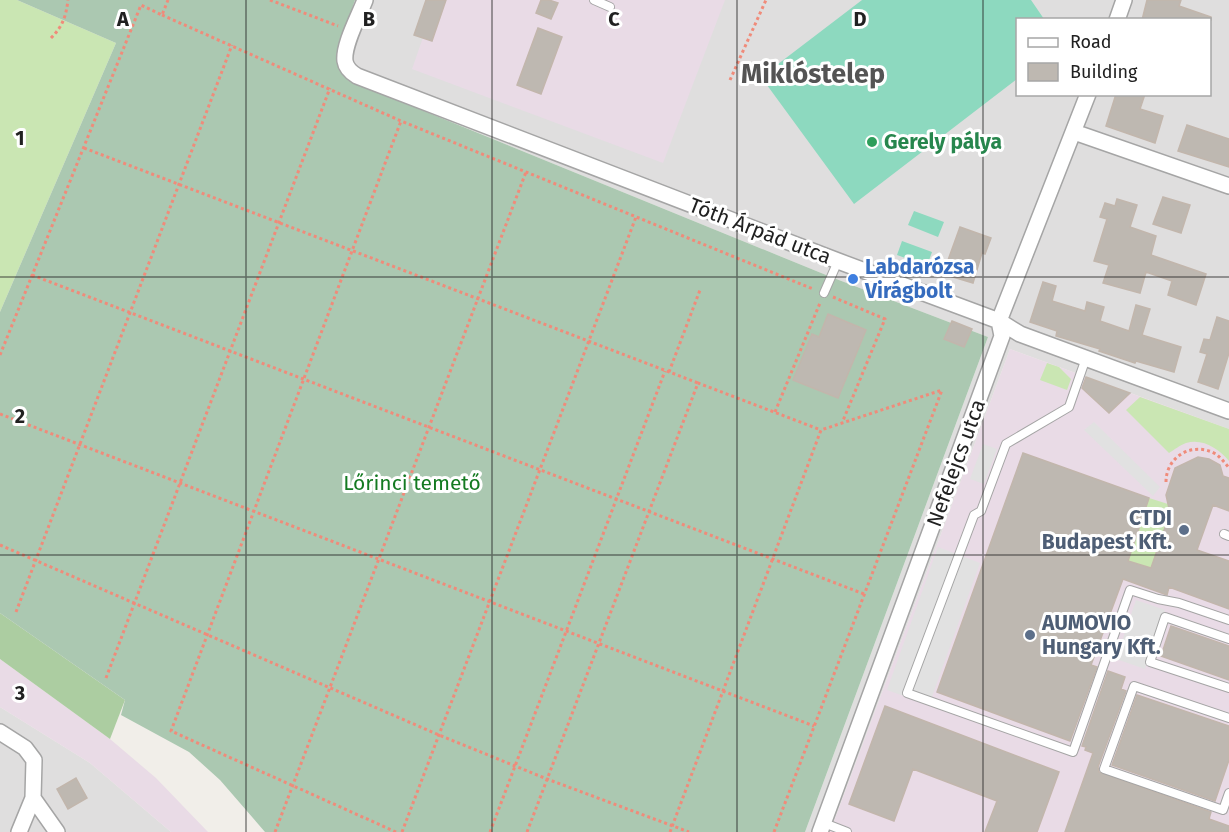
<svg xmlns="http://www.w3.org/2000/svg" width="1229" height="832" font-family="'Fira Sans',sans-serif">
  <style>
    .residential { fill: #dfdede; fill-rule: evenodd }
    .industrial { fill: #e9dbe6 }
    .grass { fill: #cae6b3 }
    .forest { fill: #accda1 }
    .cemetery { fill: #abc8b1 }
    .pitch { fill: #8dd9bf }
    .parking { fill: #e1e1e1 }
    .building { fill: #beb8b1; stroke: #c2b6ac; stroke-width: 1.5 }
    .lines { fill: none; stroke-linecap: round; stroke-linejoin: round }
    .lane-casing { stroke: #a5a5a5; stroke-width: 10 }
    .street-casing { stroke: #a5a5a5; stroke-width: 18 }
    .path { stroke: #f08b7a; stroke-width: 3; stroke-dasharray: 3 3; stroke-linecap: butt }
    .lane { stroke: #fff; stroke-width: 8 }
    .street { stroke: #fff; stroke-width: 15 }
    .grid { fill: none; stroke: #212121; stroke-width: 1.5; stroke-opacity: 0.55 }
    .leisure-dot { fill: #2e9e5b; stroke: #fff; stroke-width: 2 }
    .shop-dot { fill: #3f7fe0; stroke: #fff; stroke-width: 2 }
    .service-dot { fill: #5c6f8a; stroke: #fff; stroke-width: 2 }
    .labels { text-anchor: middle; dominant-baseline: central; stroke-width: 6; stroke-linejoin: round; paint-order: stroke }
    .leisure-label { font-size: 21px; font-weight: bold; fill: #27864d; stroke: #fff; text-anchor: start }
    .street-label { font-size: 21px; fill: #212121; stroke: #fff }
    .shop-label { font-size: 21px; font-weight: bold; fill: #366cbe; stroke: #fff; text-anchor: start }
    .park-label { font-size: 21px; fill: #147a21; stroke: #fff }
    .service-label { font-size: 21px; font-weight: bold; fill: #4e5e75; stroke: #fff; text-anchor: end }
    .district-label { font-size: 27px; font-weight: bold; fill: #545454; stroke: #fff }
    .grid-label { font-size: 20px; text-anchor: middle; font-weight: bold; fill: #212121; stroke: #fff; stroke-width: 6; stroke-linejoin: round; paint-order: stroke }
  </style>
  <rect width="100%" height="100%" fill="#f1eee9"/>
  <!-- residential -->
  <path class="residential" d="M355,0h874v429l-219,-80 -180,483h-25l183,-495 -157,-60 -483,-197 -9,-12v-20zM1018,20h192v74h-192z
    M0,707l90,56 81,69h-171z"/>
  <!-- industrial -->
  <path class="industrial" d="M436,0h289l-62,163 -251,-94z
    M1010,349l219,80v403h-399z
    M0,659l110,80 46,39 52,54h-37l-81,-69 -90,-56z"/>
  <!-- grass -->
  <path class="grass" d="M0,0h17l99,43 -116,269z
    M1047,363l12,4 12,12 -4,11 -27,-10z
    M1140,397l89,32v32c-10,-12 -26,-23 -43,-18 -6,2 -12,7 -17,10l-43,-43z
    M1149,498l19,6 2,9 -19,55 -23,-7z"/>
  <!-- forest -->
  <path class="forest" d="M0,613l125,87 -15,39 -110,-80z"/>
  <!-- cemetery -->
  <path class="cemetery" d="M17,0h338l-16,48v20l9,12 483,197 157,60 -183,495h-540l-45,-52 -31,-28 -68,-37 4,-15 -125,-87v-301l116,-269z"/>
  <!-- pitch -->
  <path class="pitch" d="M862,0h169l13,19 -26,1 -1,59 -163,125 -93,-127z
    M914,211l30,11 -6,15 -30,-12z
    M902,241l30,11 -5,14 -30,-11z"/>
  <!-- parking -->
  <path class="parking" d="M1094,422l66,65 -7,9 -69,-66z
    M983,444l14,5 -13,35 -14,-5z
    M938,547l42,16 -51,142 -42,-15z
    M1136,600l29,10 -20,59 -29,-10z"/>
  <!-- building -->
  <path class="building" d="M426,0h20l-14,41 -18,-6z
    M541,0h8l9,3 -7,16 -15,-6z
    M1147,0h34l-2,6 32,11v3h-69z
    M538,28l24,9 -21,57 -24,-9z
    M1116,94h29l-5,15 23,7 -8,27 -49,-17z
    M1187,125l42,14v28l-51,-16z
    M1163,197l27,8 -9,28 -28,-9z
    M1117,199l20,6 -7,22 26,9 -5,19 55,19 -10,31 -28,-10 4,-14 -26,-9 -6,21 -37,-10 6,-18 -15,-4 13,-42 -7,-2 5,-14 10,3z
    M960,227l31,11 -6,16 -3,-1 -9,30 -30,-9z
    M1043,282l13,4 -4,15 33,10 2,-9 17,5 -4,14 29,10 7,-26 14,4 -8,26 39,12 -7,25 -38,-11 -1,2 -36,-12 1,-2 -44,-13 1,-5 -27,-9z
    M828,314l38,16 -28,68 -45,-18 19,-46 7,3z
    M1217,317l12,4v32l-11,36 -20,-7 9,-28 -7,-2 4,-13 6,1z
    M952,321l20,8 -8,18 -20,-8z
    M1086,377l44,16 -21,20 -27,-25z
    M1023,453l126,45 -21,63 23,7 19,-55 -4,-18 9,-27 23,-11 11,2 11,6 3,11 6,2v33l-16,-6 -16,45 32,11v48l-60,-22 -2,8 -44,-16 -32,86 6,2 -27,74 -133,-49z
    M1171,626l58,20v34l-68,-24z
    M1108,671l17,6 -4,12 5,2 -28,76 1,5 112,40 -2,7 20,7v6h-164l28,-79 -8,-3 1,-3 -4,-1z
    M1137,695l92,31v34l-14,41 -103,-36z
    M885,706l174,66 -22,60h-52l12,-31 -84,-32 -19,52 -45,-17z
    M76,778l11,20 -19,11 -11,-20z"/>
  <g class="lines">
    <!-- lane casing -->
    <g class="lane-casing">
      <path id="lane" d="M594,0l16,7
        M824,293l14,-32
        M1086,358l-17,49 -63,37 -25,67 -7,4 -67,178 166,59 57,-162 28,9 21,4 50,17
        M1224,534l5,2
        M1229,639l-64,-22 -15,45 79,26
        M1229,718l-95,-32 -30,83 119,41 6,-17
        M824,823l23,9"/>
    </g>
    <!-- street casing -->
    <g class="street-casing">
      <path id="street" d="M365,0c-6,16 -22,45 -20,61 1,7 7,12 12,15l481,185 161,60 21,13 209,77
        M1117,20l7,-20
        M1074,132l155,54
        M0,732l25,16 9,12 -1,38 -14,34
        M33,798l24,34
        M820,832l182,-496 -3,-15 89,-227"/>
    </g>
    <!-- path -->
    <path class="path" d="M270,0l68,26
      M162,15l239,106 412,168
      M51,38c12,-12 15,-22 17,-38
      M730,80l36,-80
      M84,148l614,235
      M32,275l832,319
      M833,297l52,22 -43,104
      M0,355l141,-350 21,10 6,-15
      M669,372l31,-82
      M775,412l45,-109
      M0,414l814,312
      M1166,482c0,-26 27,-41 50,-28 5,4 9,9 13,14
      M0,545l439,190 108,44 142,53
      M16,612l216,-567
      M106,678l224,-590
      M275,832l251,-660
      M396,832l-225,-101 230,-610
      M402,832l234,-615
      M490,832l175,-461
      M527,832l171,-449 123,47
      M670,832l151,-402 121,-40
      M774,832l168,-442"/>
    <!-- lane -->
    <use href="#lane" class="lane"/>
    <!-- street -->
    <use href="#street" class="street"/>
  </g>
  <!-- grid -->
  <path class="grid" d="M246,0v832M492,0v832M737,0v832M983,0v832M0,277h1229M0,555h1229"/>
  <!-- markers -->
  <circle class="leisure-dot" cx="872" cy="142" r="6"/>
  <circle class="shop-dot" cx="853" cy="279" r="6"/>
  <g class="service-dot">
    <circle cx="1184" cy="530" r="6"/>
    <circle cx="1030" cy="635" r="6"/>
  </g>
  <g class="labels">
    <!-- leisure labels -->
    <g class="leisure-label">
      <text x="884" y="142">Gerely pálya</text>
    </g>
    <!-- street labels -->
    <g class="street-label">
      <text transform="translate(760 231) rotate(21)">Tóth Árpád utca</text>
      <text transform="translate(956 463) rotate(-70)">Nefelejcs utca</text>
    </g>
    <!-- shop labels -->
    <g class="shop-label">
      <text x="865" y="267">Labdarózsa<tspan x="865" dy="24">Virágbolt</tspan></text>
    </g>
    <!-- park labels -->
    <g class="park-label">
      <text x="412" y="483">Lőrinci temető</text>
    </g>
    <!-- service labels -->
    <g class="service-label">
      <text x="1172" y="518">CTDI<tspan x="1172" dy="24">Budapest Kft.</tspan></text>
      <text x="1042" y="623" text-anchor="start">AUMOVIO<tspan x="1042" dy="24">Hungary Kft.</tspan></text>
    </g>
    <!-- district labels -->
    <g class="district-label">
      <text x="813" y="74">Miklóstelep</text>
    </g>
  </g>
  <g class="grid-label">
    <text x="123" y="26">A</text>
    <text x="369" y="26">B</text>
    <text x="614" y="26">C</text>
    <text x="860" y="26">D</text>
    <text x="20" y="145">1</text>
    <text x="20" y="423">2</text>
    <text x="20" y="700">3</text>
  </g>
  <!-- legend -->
  <rect x="1016" y="18" width="195" height="78" fill="#ffffff" stroke="#a6a6a6" stroke-width="1.5"/>
  <rect x="1028" y="38" width="30" height="9" fill="#ffffff" stroke="#a6a6a6" stroke-width="1.5"/>
  <text x="1070" y="48" font-size="18" fill="#212121">Road</text>
  <rect x="1028" y="63" width="30" height="18" fill="#beb8b1" stroke="#a6a6a6" stroke-width="1.5"/>
  <text x="1070" y="78" font-size="18" fill="#212121">Building</text>
</svg>
